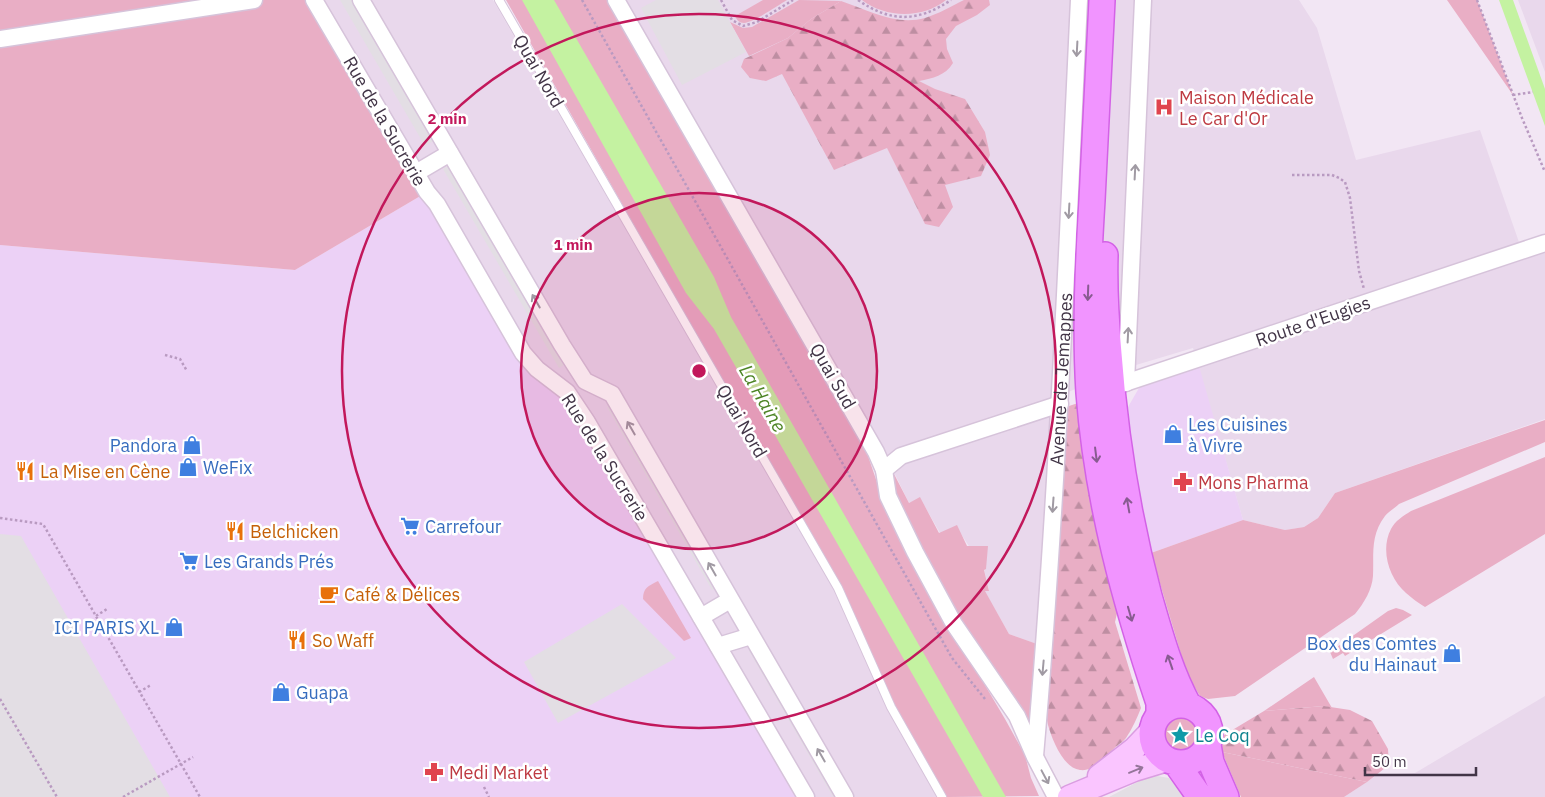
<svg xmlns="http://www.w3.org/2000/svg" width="1545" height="797" font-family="'IBM Plex Sans',sans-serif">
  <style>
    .residential { fill: #e9d8ec }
    .commercial { fill: #ecd1f6 }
    .green { fill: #e9aec5 }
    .forest { fill: url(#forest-firs) }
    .parking { fill: #e3dee4 }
    .water { fill: #c4f2a1 }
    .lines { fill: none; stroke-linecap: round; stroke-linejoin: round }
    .lane-casing { stroke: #d6c3da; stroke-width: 10 }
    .street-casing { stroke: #d6c3da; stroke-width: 19 }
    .secondary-casing { stroke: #da9de1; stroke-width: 25 }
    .primary-casing { stroke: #d362e6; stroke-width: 28 }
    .path { stroke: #b99ac1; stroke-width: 2.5; stroke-dasharray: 2.5 2.5; stroke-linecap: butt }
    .lane { stroke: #fff; stroke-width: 8 }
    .street { stroke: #fff; stroke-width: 16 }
    .secondary { stroke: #fac5ff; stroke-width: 22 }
    .primary { stroke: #f194ff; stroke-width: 25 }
    .oneway { stroke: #a09aa3 }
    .oneway2 { stroke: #885b91 }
    .oneway3 { stroke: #95769a }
    .ring { fill: none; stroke: #c2185b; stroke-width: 2.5 }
    .labels { text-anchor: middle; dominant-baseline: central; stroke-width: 5; stroke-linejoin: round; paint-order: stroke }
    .street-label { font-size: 18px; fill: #423547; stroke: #fff }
    .health-label { font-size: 18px; fill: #be3a42; stroke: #fff; text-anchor: start }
    .shop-label { font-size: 18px; fill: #366cbe; stroke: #fff; text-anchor: start }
    .food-label { font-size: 18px; fill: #c56008; stroke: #fff; text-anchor: start }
    .culture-label { font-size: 18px; fill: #0d838f; stroke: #fff; text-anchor: start }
    .water-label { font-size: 19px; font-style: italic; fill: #4c8424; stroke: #fff }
    .centre { fill: #c2185b; stroke: #fff; stroke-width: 2.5 }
    .ring-label { font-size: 15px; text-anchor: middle; font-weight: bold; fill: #c2185b; stroke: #fff; stroke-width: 5; stroke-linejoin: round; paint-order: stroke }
  </style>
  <defs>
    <pattern id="forest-firs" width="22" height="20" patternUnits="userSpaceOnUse" patternTransform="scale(1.25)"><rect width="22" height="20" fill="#e9aec5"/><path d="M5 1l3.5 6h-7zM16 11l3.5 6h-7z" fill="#be8ea2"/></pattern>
  </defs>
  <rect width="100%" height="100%" fill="#f2e6f4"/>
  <!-- residential -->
  <path class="residential" d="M314,0h179l339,586 56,124 51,87h-133l-269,-428z
    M624,0h675l18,28 39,132 124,-30 41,118 24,-8v179l-210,74 -17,25 -14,9 -19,3 -42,-10 -50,-172 -57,17 -83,33 -8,249 -36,-13 -25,-44h5l-5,-21 -23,-35 -21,-1 -20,-35 -11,5 -25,-51z
    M1518,0h27v72z
    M1545,696v101h-201l33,-22 38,-2z"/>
  <!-- commercial -->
  <path class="commercial" d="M427,192l96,161 44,39 239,405h-806v-552l295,25z
    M1199,366l44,154 -92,33 -17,-73 -6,-73 11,-19 27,-12z"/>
  <!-- green -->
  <path class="green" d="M0,0h307l115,195 -127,75 -295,-25z
    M506,0h102l57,97 202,356 15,44 71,134 52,88 20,36 6,23 8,18 -92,1 -53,-93 -44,-99z
    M763,0h24c-10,6 -33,22 -43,23 -5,0 -7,-3 -9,-7z
    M799,0l42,1 -30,18 -23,19 -39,18 -19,-34 13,6 9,-1z
    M862,0h84c-23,19 -61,18 -84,0z
    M1447,0h30l36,95z
    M1545,420v22l-146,62c-4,4 -11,8 -14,12 -15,20 -11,38 -12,60 -1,14 -9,27 -18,38l-120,82 -27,3 -8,-3 -8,-13 -6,-12 -35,-118 92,-33 42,10 19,-3 14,-9 17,-25z
    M1545,457v77l-120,73c-7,-4 -13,-9 -19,-14 -17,-15 -26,-43 -15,-64 4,-8 12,-13 20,-18z
    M894,474l15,29 11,-6 19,36 18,-8 10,21h21l-2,23 -2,1 5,21h-4l24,43 28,10 -7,89 -58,-89 -71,-128 -11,-37z
    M658,581l33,57 -7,3 -41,-42c0,-11 5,-13 15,-18z
    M1396,608l7,2 9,5 -67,41 -2,-3 -10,6 -3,-7 58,-41z
    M1314,677l18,31 -8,-2 -60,5z
    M1158 735a22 22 0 1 1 44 0a22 22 0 1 1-44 0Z
    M1222,752l145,30 -23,15h-103z"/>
  <!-- forest -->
  <path class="forest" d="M964,0h25l1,5 -13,10 -21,11 -10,13 1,10 6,14c-8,13 -20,15 -34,18l16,8 30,10 20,33 5,23 -9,21 -36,9 8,22 -14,20 -14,-3 -38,-76 -53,22 -52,-96 -16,7 -16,-3 -9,-11 3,-8 44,-21 23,-19 30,-18c27,9 54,25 84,17 13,-4 27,-12 39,-18z
    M1081,402l37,207 -3,13 26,86c-4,10 -9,21 -15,30 -3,4 -6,5 -9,8 -10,8 -22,26 -37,24 -17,-2 -28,-31 -32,-45 -5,-20 2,-43 4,-64l14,-254z
    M1324,706l26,4 22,11 16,28 1,16 -22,17 -145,-30 -3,-14 45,-27z"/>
  <!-- parking -->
  <path class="parking" d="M340,0h14l81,140 -10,6z
    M656,0h62l28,52 -64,33 -41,-77z
    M452,163l116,199 -9,6 -116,-199z
    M612,404l106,183 -6,3 -105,-183z
    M0,534l21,2 149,261h-170z
    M622,604l54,54 -118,65 -34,-61z
    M754,648l86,149h-7l-84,-146z
    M1151,775l18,3 16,19h-76z"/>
  <!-- water -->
  <path class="water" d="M522,0h32l160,277 17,40 275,480h-23l-269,-468 -28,-36z
    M1499,0h14l32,89v37z"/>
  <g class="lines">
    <!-- lane casing -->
    <g class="lane-casing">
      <path id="lane" d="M499,0l339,588 53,119 51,90"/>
    </g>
    <!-- street casing -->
    <g class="street-casing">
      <g id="street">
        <path d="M314,0l113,192 10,12 86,149 14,16 30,23 20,30 219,375"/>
        <path d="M361,0l201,345 23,36 27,13 233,403"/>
        <path d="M616,0l260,452 8,18 4,26 27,56 39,72 63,92 18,41 21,40"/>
        <path d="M0,39l254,-39"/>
        <path d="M416,173l34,-20"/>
        <path d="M1126,383l17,-383"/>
        <path d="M1104,390l441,-147"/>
        <path d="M884,470l17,-14 159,-52"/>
        <path d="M701,617l29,-17"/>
        <path d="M718,646l33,-10"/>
        <path id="s1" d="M1035,756c22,-251 32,-504 44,-756"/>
      </g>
    </g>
    <!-- secondary casing -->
    <g class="secondary-casing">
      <path id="secondary" d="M1099,776l35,-27 17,-18
        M1069,797l65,-27 33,-10"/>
    </g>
    <!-- primary casing -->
    <g class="primary-casing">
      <path id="primary" d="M1102,0c-3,67 -7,134 -10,200 -4,65 -7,129 -3,193 8,107 36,209 70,310v11
        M1105,255c-1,33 1,66 4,99 6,82 19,163 40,242 11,38 21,76 40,110
        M1152 734a29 29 0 1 1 58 0a29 29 0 1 1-58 0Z
        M1208,745l3,17 15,35
        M1176,763l24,34"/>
    </g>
    <!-- path -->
    <path class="path" d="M582,0l370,658 33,41
      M721,0l11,20 11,6 14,-4 36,-22
      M858,0c33,23 60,22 93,0
      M1477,0l45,118 23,54
      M1513,95l20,-3
      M1292,175h40l7,3 6,4 5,16 9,73 5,18
      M165,355l15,4 7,12
      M0,518l43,6 157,273
      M96,616l11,-7
      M139,692l12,-7
      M0,699l57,98
      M484,787l5,10
      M123,797l70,-40"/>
    <!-- lane -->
    <use href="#lane" class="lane"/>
    <!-- street -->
    <use href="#street" class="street"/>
    <!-- secondary -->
    <use href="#secondary" class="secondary"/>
    <!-- primary -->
    <use href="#primary" class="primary"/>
  </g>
  <!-- one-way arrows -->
  <defs><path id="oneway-shaft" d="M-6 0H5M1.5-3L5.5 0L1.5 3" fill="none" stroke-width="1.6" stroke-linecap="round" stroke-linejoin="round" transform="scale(1.25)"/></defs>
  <g class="oneway">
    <use href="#oneway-shaft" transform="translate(1077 49) rotate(93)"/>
    <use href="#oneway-shaft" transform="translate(1135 172) rotate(-87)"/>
    <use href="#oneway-shaft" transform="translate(1069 211) rotate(93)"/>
    <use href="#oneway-shaft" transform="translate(536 301) rotate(-120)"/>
    <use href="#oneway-shaft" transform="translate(1128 335) rotate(-87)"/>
    <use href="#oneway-shaft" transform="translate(631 428) rotate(-120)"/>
    <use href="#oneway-shaft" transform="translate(1053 505) rotate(94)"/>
    <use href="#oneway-shaft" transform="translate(712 569) rotate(-120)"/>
    <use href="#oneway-shaft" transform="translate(1043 668) rotate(95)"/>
    <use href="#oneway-shaft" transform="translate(821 755) rotate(-120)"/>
    <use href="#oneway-shaft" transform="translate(1045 777) rotate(62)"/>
  </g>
  <g class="oneway2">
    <use href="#oneway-shaft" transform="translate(1088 293) rotate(92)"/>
    <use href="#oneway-shaft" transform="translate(1096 455) rotate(83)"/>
    <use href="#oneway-shaft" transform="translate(1128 505) rotate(-100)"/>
    <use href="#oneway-shaft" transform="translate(1130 614) rotate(74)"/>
    <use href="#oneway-shaft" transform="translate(1170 662) rotate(-109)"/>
  </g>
  <use class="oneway3" href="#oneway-shaft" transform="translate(1136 770) rotate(-22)"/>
  <!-- distance rings -->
  <circle cx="699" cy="371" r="178" fill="#c2185b" fill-opacity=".12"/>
  <g class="ring">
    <circle cx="699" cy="371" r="178"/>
    <circle cx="699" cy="371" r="357"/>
  </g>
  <!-- icons -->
  <defs>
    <g id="hospital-bare" transform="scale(1.5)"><path d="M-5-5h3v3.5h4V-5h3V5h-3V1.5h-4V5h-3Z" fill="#e0444e" stroke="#fff" stroke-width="2.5" paint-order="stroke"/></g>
    <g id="shop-bare" transform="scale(1.5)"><path d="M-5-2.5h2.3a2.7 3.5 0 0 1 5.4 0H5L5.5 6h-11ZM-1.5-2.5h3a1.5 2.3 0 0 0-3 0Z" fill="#3f7fe0" stroke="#fff" stroke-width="2.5" paint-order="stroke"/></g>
    <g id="restaurant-bare" transform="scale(1.5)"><path d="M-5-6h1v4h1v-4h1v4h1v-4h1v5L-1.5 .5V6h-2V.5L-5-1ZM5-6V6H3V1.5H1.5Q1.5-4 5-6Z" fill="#e8710a" stroke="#fff" stroke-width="2.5" paint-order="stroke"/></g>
    <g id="pharmacy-bare" transform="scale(1.5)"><path d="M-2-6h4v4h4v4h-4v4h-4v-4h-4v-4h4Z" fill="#e0444e" stroke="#fff" stroke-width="2.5" paint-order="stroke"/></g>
    <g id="supermarket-bare" transform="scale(1.5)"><path d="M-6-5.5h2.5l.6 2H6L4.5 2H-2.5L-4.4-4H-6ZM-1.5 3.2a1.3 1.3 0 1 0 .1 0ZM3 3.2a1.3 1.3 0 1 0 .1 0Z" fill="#3f7fe0" stroke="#fff" stroke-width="2.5" paint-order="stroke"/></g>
    <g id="cafe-bare" transform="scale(1.5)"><path d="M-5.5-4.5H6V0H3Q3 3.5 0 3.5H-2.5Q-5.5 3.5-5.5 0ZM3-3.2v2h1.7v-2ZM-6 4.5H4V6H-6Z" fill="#e8710a" stroke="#fff" stroke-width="2.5" paint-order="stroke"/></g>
    <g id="sight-bare" transform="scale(1.5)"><path d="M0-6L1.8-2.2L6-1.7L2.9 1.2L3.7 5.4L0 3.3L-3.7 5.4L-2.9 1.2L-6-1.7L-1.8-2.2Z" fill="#0f9aa8" stroke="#fff" stroke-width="2.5" paint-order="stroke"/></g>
  </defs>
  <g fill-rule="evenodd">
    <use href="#hospital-bare" x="1164" y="107"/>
    <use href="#shop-bare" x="1173" y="434"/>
    <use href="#shop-bare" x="192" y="445"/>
    <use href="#shop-bare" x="188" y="467"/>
    <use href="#restaurant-bare" x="25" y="471"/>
    <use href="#pharmacy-bare" x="1183" y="482"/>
    <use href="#supermarket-bare" x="410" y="526"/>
    <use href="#restaurant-bare" x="235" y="531"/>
    <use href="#supermarket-bare" x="189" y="561"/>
    <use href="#cafe-bare" x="329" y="594"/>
    <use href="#shop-bare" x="174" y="627"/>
    <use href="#restaurant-bare" x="297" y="640"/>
    <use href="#shop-bare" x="1452" y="653"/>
    <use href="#shop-bare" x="281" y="692"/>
    <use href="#sight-bare" x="1180" y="735"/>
    <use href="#pharmacy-bare" x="434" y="772"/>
  </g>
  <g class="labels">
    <!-- street labels -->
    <g class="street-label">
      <text transform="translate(539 71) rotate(60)">Quai Nord</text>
      <text transform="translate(385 121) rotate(60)">Rue de la Sucrerie</text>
      <text transform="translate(1313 321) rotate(-19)">Route d'Eugies</text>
      <text transform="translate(833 376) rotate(60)">Quai Sud</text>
      <text stroke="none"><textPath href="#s1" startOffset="378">Avenue de Jemappes</textPath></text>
      <text transform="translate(742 421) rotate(60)">Quai Nord</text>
      <text transform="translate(605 457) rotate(58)">Rue de la Sucrerie</text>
    </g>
    <!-- health labels -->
    <g class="health-label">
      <text x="1179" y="97">Maison Médicale<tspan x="1179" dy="21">Le Car d'Or</tspan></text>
      <text x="1198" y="482">Mons Pharma</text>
      <text x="449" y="772">Medi Market</text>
    </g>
    <!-- shop labels -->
    <g class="shop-label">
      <text x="1188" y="424">Les Cuisines<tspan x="1188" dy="21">à Vivre</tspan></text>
      <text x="177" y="445" text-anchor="end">Pandora</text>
      <text x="203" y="467">WeFix</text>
      <text x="425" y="526">Carrefour</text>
      <text x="204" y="561">Les Grands Prés</text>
      <text x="159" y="627" text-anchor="end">ICI PARIS XL</text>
      <text x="1437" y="643" text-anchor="end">Box des Comtes<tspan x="1437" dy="21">du Hainaut</tspan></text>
      <text x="296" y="692">Guapa</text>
    </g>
    <!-- food labels -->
    <g class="food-label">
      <text x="40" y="471">La Mise en Cène</text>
      <text x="250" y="531">Belchicken</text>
      <text x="344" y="594">Café &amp; Délices</text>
      <text x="312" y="640">So Waff</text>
    </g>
    <!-- culture labels -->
    <g class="culture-label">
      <text x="1195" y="735">Le Coq</text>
    </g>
    <!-- water labels -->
    <g class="water-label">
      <text transform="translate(763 398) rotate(60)">La Haine</text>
    </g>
  </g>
  <circle cx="699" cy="371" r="8" class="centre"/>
  <g class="ring-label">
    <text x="447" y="124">2 min</text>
    <text x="573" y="250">1 min</text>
  </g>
  <!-- scale -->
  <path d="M1365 767v8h111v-8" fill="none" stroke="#423547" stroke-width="2.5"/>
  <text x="1372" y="767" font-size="15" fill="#423547" stroke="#ffffff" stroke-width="4" paint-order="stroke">50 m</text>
</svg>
